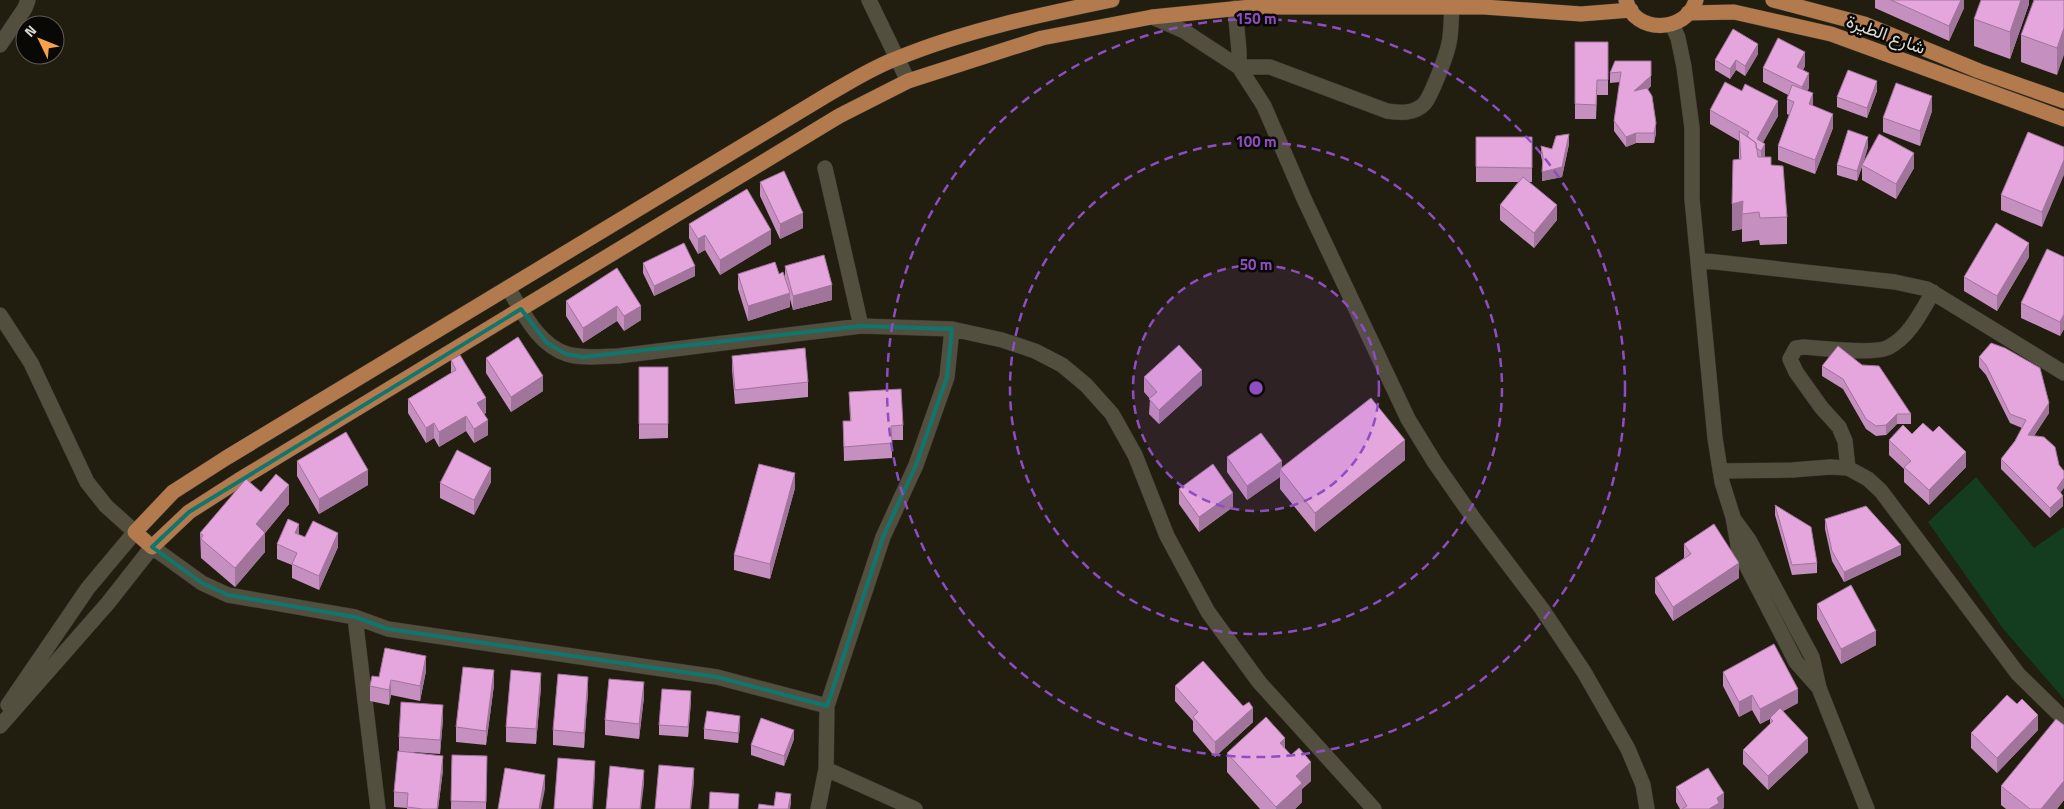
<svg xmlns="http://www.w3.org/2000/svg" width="2064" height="809" font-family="'Titillium Web',Vazirmatn,sans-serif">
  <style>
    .green { fill: #143c1f }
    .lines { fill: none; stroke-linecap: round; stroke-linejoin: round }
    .minor-casing { stroke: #39352e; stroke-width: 16 }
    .major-casing { stroke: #39352e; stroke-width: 16 }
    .minor { stroke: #534f3f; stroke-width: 15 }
    .major { stroke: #b37a4d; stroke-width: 15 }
    .wall { fill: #c58fbf }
    .shaded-wall { fill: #a0749b }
    .building { fill: #e5a6de; stroke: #a0749b }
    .marked { fill: none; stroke: #0f766e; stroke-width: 4; stroke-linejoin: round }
    .ring { fill: none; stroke: #8e4ec2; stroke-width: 2.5; stroke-dasharray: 9 6 }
    .labels { text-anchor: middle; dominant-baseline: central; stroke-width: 5; stroke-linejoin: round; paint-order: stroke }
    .street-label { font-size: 18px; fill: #dad8cf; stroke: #090804 }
    .centre { fill: #8e4ec2; stroke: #090804; stroke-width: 2.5 }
    .ring-label { font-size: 15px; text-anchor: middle; font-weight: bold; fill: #8e4ec2; stroke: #090804; stroke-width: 5; stroke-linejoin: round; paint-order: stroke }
  </style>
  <rect width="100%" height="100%" fill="#211d0f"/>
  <!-- green -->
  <path class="green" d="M1976,477l58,71 30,-21v172l-60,-69 -76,-108z"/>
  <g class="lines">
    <!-- minor casing -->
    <g class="minor-casing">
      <path id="minor" d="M869,0l39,81
        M1235,8l4,43v16
        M1152,17l32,14 55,36 25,39 41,95 103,218 27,44 39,56 68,90 42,63 44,77 15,36 4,24
        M1672,24l6,14 6,29 8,61v71l23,239 7,44 11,35 6,34 57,111 23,26
        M0,45l25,-37 3,-8
        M1239,67h31l117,44c13,2 27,3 37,-7 7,-7 23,-50 25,-61 3,-14 2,-29 3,-43
        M825,168l36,158
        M1698,260l197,22 32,7 137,84
        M508,288c15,24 30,57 59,66 16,5 35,2 51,2l243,-30 91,3 50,11 33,11 27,14 24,20 26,29 23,41 32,81 41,76 51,70 115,127
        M0,315l31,48 56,119 19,24 29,26 -47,56 -80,117
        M1848,468l-3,-27 -6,-14 -18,-20 -25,-35 -6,-13 6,-11 8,-1c18,1 71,8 85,0 21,-11 32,-35 44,-55
        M1720,471l72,-1 38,-3 18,1 20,11 13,12 137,183 46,45
        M1735,521l14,19 63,117 7,31 48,121
        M355,617l23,192
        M0,726l108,-123 44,-56 50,36 26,12 127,22 33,12 329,48 110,29 56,-169 33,-72 31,-88 5,-48
        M826,769l89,40
        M818,809l8,-40 1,-63"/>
    </g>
    <!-- major casing -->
    <g class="major-casing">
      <path id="major" d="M1112,0c-72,15 -146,30 -214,58 -25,9 -48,24 -71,37l-601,363 -53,34 -38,40 17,15 37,-35 50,-32 600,-364 69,-35 134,-43 110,-21 99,-10h233l97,7 50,-4
        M1626,0c8,35 61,33 70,0
        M1773,0l91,24 115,47 85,30
        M1688,13l46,-1 97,22 233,85"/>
    </g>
    <!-- minor -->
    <use href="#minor" class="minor"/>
    <!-- major -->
    <use href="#major" class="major"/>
  </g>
  <!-- wall -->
  <path class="wall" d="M1875,0h89v8l-15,33 -74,-33z
    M2029,0v4l-19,55 -36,-13v-27z
    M2064,0l-7,75 -36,-13v-27z
    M1575,42h33v53h-11l-1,24h-21z
    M1758,54l-13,22 -9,-6 -6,9 -15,-9v-10z
    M1615,61l36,25 -3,3 8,44 -2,10h-18l-10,4 -12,-16v-10l6,-39 -10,1v-10z
    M1805,66l-2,4 6,18 -2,3 6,15 20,22 -18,46 -37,-14v-14l11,-31 -2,-1v-15l1,-4 -25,-13v-14z
    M1877,91l-10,27 -30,-11v-10z
    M1710,110l68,6 -15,26 2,15 6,8 16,52v27l-27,1 -1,-5 -17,2v-13l-10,2 7,-72v-18l-29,-17z
    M1932,111l-12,35 -37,-14v-14z
    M1476,137h56v45h-3l28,38 -23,28 -34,-28v-15l18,-23h-42z
    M1569,144l-7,33 -20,4 1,-16 -2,-9v-10l11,3z
    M1868,147l-5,17 51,4 -18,31 -34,-19v-13l-5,14 -20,-6v-10z
    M2064,147l-22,80 -41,-17v-15z
    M760,182l43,46 -23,11 -20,-43z
    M689,224l82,20 -51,31 -15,-25 -7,4 -9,-16z
    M2029,257l-32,54 -33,-20v-14z
    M2064,257v72l-4,7 -39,-18v-15z
    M643,263l52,13 -41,20 -11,-23z
    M785,266l47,34 -39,10 -3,-11v8l-42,14 -10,-32v-15h41l6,3z
    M617,268l24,52 -17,11 -7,-10 -34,22 -17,-27v-15z
    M732,356l76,26v15l-73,7 -3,-34z
    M1979,357l70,56 -15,23 27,57 2,13 -13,12 -49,-49v-10l14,-18 7,-13 -12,-5 -24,-48 -7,-8z
    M486,358l57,33 -32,21 -25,-39z
    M451,360l35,53 -2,1 4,21 -14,8 -8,-12 -27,16 -5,-9 -8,5 -18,-30v-14l43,-26z
    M1822,366l89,48v10h-14l-11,11 -10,1 -10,-7 -23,-40 -21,-13z
    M639,367h29v71l-29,1z
    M1144,377l58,8 -43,39 -10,-10 1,-15 -6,-7z
    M849,392l54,33v15h-11v18l-48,3 -1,-40h7z
    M1912,434l54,33 -37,38 -25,-23v-13l-15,-14v-15z
    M1227,457l55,11 123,-8 -90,72 -35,-43v-12l-33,23 -20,-28z
    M297,461l71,24 -49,29 -22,-38z
    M491,482l-17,33 -34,-17v-15z
    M795,488l-25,91 -36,-9v-15z
    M1179,489l54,18 -34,25 -20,-28z
    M261,492l28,12 -24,29v19l-30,35 -34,-29 -1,-25z
    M1775,505l42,58v10l-25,2 -17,-60z
    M1825,519l76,36 -57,27 -12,-21 -7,-32z
    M299,535l6,2 33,10 -19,43 -27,-12v-13l-15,-6v-15z
    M1684,544l55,34 -66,43 -18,-28v-15l29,-20z
    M1817,604l59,41 -35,19 -24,-45z
    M426,671l-6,30 -29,-6 -2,10 -19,-4v-15l9,-9z
    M1723,672l75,31 -15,8 25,41 -40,38 -25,-26v-14l27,-26v-5l-10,5 -8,-14 -13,7 -16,-31z
    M494,685l-8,60 -30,-3v-15z
    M1175,686l78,36 -38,35 -22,-26v-10l-18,-20z
    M541,687l-5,57 -30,-2v-15z
    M588,691l-4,57 -31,-3v-15z
    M644,697l-5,42 -34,-4v-15z
    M691,701l-3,36 -29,-2v-10z
    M2017,704l21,26 -41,43 -26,-25v-15z
    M443,719l-3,35 -28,-2 31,18 -5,39h-31v-1l-13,-1v-15l5,-41v-14z
    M740,726l-2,17 -34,-4v-10z
    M794,739l-10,27 -33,-11v-10z
    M1285,749l26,32 -9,8v13l-7,7h-35l-33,-37v-19z
    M452,755l35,1 -1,53h-35z
    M2001,786l63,14 -7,9h-51l-5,-4z
    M1676,787l48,21 -2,1h-42l-4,-7z"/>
  <!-- shaded-wall -->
  <path class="shaded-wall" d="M1961,0h3v8l-15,33v-15z
    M2021,0h8v4l-19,55v-27z
    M2064,28v27l-7,20v-27z
    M1758,44v10l-13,22v-10z
    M1805,52v14l-8,16v-15z
    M1736,60v10l-6,9v-10z
    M1809,73v15l-7,14v-15z
    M1651,76v10l-17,15v-10z
    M1877,81v10l-10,27v-10z
    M1813,93v15l-4,-4z
    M1932,96v15l-12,35v-15z
    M1778,101v15l-19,34 -2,-11z
    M1833,114v14l-18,46v-14z
    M1656,123v10l-2,10v-10z
    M1636,133v10l-10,4v-10z
    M1569,134v10l-7,33 -20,4v-9z
    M1868,137v10l-11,34v-10z
    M1765,144v14l-4,7v-14z
    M1914,153v15l-18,31v-15z
    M2064,160v15l-22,52v-15z
    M1743,201l-1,28 -10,2v-27z
    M1557,205v15l-23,28v-15z
    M803,213v15l-23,11v-15z
    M771,230v14l-51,31v-15z
    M705,235v15l-7,4v-15z
    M2029,243v14l-32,54v-15z
    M695,266v10l-41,20v-10z
    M832,285v15l-39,10v-14z
    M790,293v14l-42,14v-15z
    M617,306v15l-34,22v-15z
    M641,306v14l-17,11v-15z
    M2064,314v15l-4,7v-14z
    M1202,370v15l-43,39v-14z
    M543,376v15l-32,21v-15z
    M486,398v15l-9,5v-15z
    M2049,403v10l-21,32v-10z
    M1897,414v10l-11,11v-10z
    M466,416v15l-27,16v-15z
    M488,420v15l-14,8v-14z
    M434,423v15l-8,5v-15z
    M1405,440v20l-90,72v-19z
    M1966,452v15l-37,38v-15z
    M1282,461v10l-2,-2v8l-33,23v-14z
    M491,468v14l-17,33v-15z
    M368,470v15l-49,29v-15z
    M795,473v15l-25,91v-15z
    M2064,478v10l-7,10v-10z
    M289,485v19l-33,40v-20z
    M1233,493v14l-34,25v-15z
    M2063,496v10l-13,12v-10z
    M299,524v15l-4,-6z
    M265,533v19l-30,35v-19z
    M338,533v14l-19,43v-14z
    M1901,545v10l-57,27v-10z
    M1739,563v15l-66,43v-14z
    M1876,631v14l-35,19v-15z
    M426,656v15l-6,30v-15z
    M494,670v15l-8,60v-14z
    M541,673v14l-5,57v-15z
    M588,677v14l-4,57v-15z
    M391,680v15l-2,10v-15z
    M644,682v15l-5,42v-15z
    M1798,689v14l-38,21v-15z
    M691,691v10l-3,36v-10z
    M1752,695v15l-13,7v-15z
    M443,705v14l-3,35v-14z
    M1253,708v14l-38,35v-15z
    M2038,715v15l-41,43v-15z
    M740,716v10l-2,17v-10z
    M794,730v9l-10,27v-10z
    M1285,738v19l-5,-14z
    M1808,738v14l-40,38v-14z
    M443,756v14l-5,39h-1z
    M595,761v15l-2,33h-1z
    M1311,762v19l-9,8v13l-7,7h-19v-2l20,-31z
    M694,768v15l-3,26h-1z
    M644,770v14l-3,25h-1z
    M545,775v14l-4,20h-2z
    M2064,781v19l-7,9h-16z
    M1724,793v15l-2,1h-13l8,-11z
    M791,794v10l-1,5h-2z"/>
  <!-- building -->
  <path class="building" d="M1891,0h70l-12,26z
    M1981,0h40l-11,32 -36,-13z
    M2034,0h30v28l-7,20 -36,-13z
    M1733,29l25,15 -13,22 -9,-6 -6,9 -15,-9z
    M1778,38l27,14 -8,15 12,6 -7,14 -39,-19z
    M1575,42h33v38h-11l-1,25 -21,-1z
    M1615,61h36v15l-17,15 13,-3 5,8 4,27 -2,10h-18l-10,4 -12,-16 7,-49 -11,1z
    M1848,70l29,11 -10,27 -30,-11z
    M1725,82l17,9 3,-7 33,17 -21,38 8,5 -4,7 -5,-3v-5l-9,-7 2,-4 -39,-22z
    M1896,83l36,13 -12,35 -37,-13z
    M1792,85l21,8 -4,11 24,10 -18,46 -37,-14 16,-44 -7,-3z
    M1848,130l20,7 -11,34 -20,-6z
    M1739,131l17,12 2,14h13v8l12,1 4,51 -27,1 -1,-6 -17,2 1,-13 -11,3 1,-44 8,-1z
    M2028,132l36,15v13l-22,52 -41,-17z
    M1569,134l-7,33 -20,5 1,-15 -2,-11 11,3 4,-13z
    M1879,134l35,19 -18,31 -34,-19z
    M1476,137h56v31l-56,-1z
    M784,171l19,42 -23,11 -20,-42z
    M1523,177l34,28 -23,28 -34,-28z
    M747,189l24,41 -51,30 -15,-25 -7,4 -9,-15z
    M1996,223l33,20 -32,53 -33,-19z
    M684,243l11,23 -41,20 -11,-23z
    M2047,249l17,8v57l-4,8 -39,-19z
    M824,255l8,30 -39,11 -8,-30z
    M775,262l4,12 4,-2 7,21 -42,13 -10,-32z
    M617,268l24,38 -17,10 -7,-10 -34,22 -17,-27z
    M518,337l25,39 -32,21 -25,-39z
    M1991,343l14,5 35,20 9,35 -21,32 16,2 11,10 4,18 5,6v7l-7,10 6,8 -13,12 -49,-49 14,-18 11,-21 -16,-6 -24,-49 -7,-8z
    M1179,345l23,25 -43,40 -10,-11 8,-7 -13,-15z
    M1838,346l24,19 17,1 32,48h-14l-11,11 -10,1 -10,-7 -23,-40 -21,-13z
    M805,348l3,34 -73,8 -3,-34z
    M460,355l26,43 -9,5 11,17 -14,9 -8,-13 -27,16 -5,-9 -8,5 -18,-29 48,-29 -5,-10z
    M639,367h29v57h-29z
    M901,389l2,36 -12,1 1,17 -48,4 -1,-26h8l-2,-29z
    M1371,398l34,42 -90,73 -35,-44z
    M1923,423l10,9 6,-6 27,26 -37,38 -25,-23 7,-6 -22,-21 14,-15 9,9z
    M346,432l22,38 -49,29 -22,-38z
    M1261,433l21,28 -35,25 -20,-29z
    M457,450l34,18 -17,32 -34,-17z
    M759,464l36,9 -25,91 -36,-9z
    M1213,464l20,29 -34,24 -20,-28z
    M276,474l13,11 -33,39 9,9 -30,35 -34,-29 2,-4 -3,-2 46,-54 15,13z
    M1775,505l36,22 6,36 -25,2z
    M1866,506l35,39 -57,27 -12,-21 -7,-32z
    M288,519l11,5 -4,9 10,4 8,-16 25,12 -19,43 -27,-12 5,-11 -20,-9z
    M1714,524l25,39 -66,44 -18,-29 36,-24 -7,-10z
    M1851,585l25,46 -35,18 -24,-45z
    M1774,644l24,45 -38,20 -8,-14 -13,7 -16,-30z
    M385,648l41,8 -6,30 -29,-6 -2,10 -19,-4 2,-10 7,1z
    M1203,661l40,45 6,-4 4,6 -38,34 -22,-25 5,-5 -23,-26z
    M463,667l31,3 -8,61 -30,-4z
    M511,670l30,3 -5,56 -30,-2z
    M558,674l30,3 -4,56 -31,-3z
    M609,679l35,3 -5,42 -34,-4z
    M662,689l29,2 -3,36 -29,-2z
    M2007,695l10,9 5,-5 16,16 -41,43 -26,-25z
    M401,702l42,3 -3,35 -41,-3z
    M1780,708l28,30 -40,38 -25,-26 30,-29 -3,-3z
    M707,711l33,5 -2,17 -34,-4z
    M1266,717l19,21 -5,5 11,12 8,-7 12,14 -15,14 6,7 -26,24 -49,-54z
    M761,718l33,12 -10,26 -33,-11z
    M2056,719l8,6v56l-23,28h-11l-29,-23z
    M398,751l45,5 -6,53h-14l-16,-2 1,-14 -14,-1z
    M452,755l35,1 -1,46 -35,-1z
    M558,758l37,3 -3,48h-38z
    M659,765l35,3 -4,41h-35z
    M610,766l34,4 -4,39h-34z
    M505,768l40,7 -6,34h-41z
    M1708,768l16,25 -7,5 2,5 -10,6h-27l5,-3 -11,-19z
    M710,792l29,2 -1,15h-29z
    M776,792l15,2 -3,15h-30l1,-5 15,2z"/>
  <!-- marked area -->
  <path class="marked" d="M521,309l26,34 19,11 17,3 278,-31 91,3 -5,48 -31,88 -33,72 -56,169 -110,-29 -329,-48 -33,-12 -127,-22 -26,-12 -50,-36 37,-35z"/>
  <!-- distance rings -->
  <circle cx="1256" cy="388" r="123" fill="#8e4ec2" fill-opacity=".12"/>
  <g class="ring">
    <circle cx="1256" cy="388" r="123"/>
    <circle cx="1256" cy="388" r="246"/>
    <circle cx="1256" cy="388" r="369"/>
  </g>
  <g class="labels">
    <!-- street labels -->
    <g class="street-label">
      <text transform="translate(1886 34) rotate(20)">شارع الطيرة</text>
    </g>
  </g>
  <circle cx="1256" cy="388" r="8" class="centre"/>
  <g class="ring-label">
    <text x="1256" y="24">150 m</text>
    <text x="1256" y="147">100 m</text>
    <text x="1256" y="270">50 m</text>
  </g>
  <!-- north arrow -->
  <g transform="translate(40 40) rotate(313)"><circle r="24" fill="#090804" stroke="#5d5b55"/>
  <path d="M0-4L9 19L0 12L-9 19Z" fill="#f9a04c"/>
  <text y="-8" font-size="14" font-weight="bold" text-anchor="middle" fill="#dad8cf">N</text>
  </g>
</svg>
